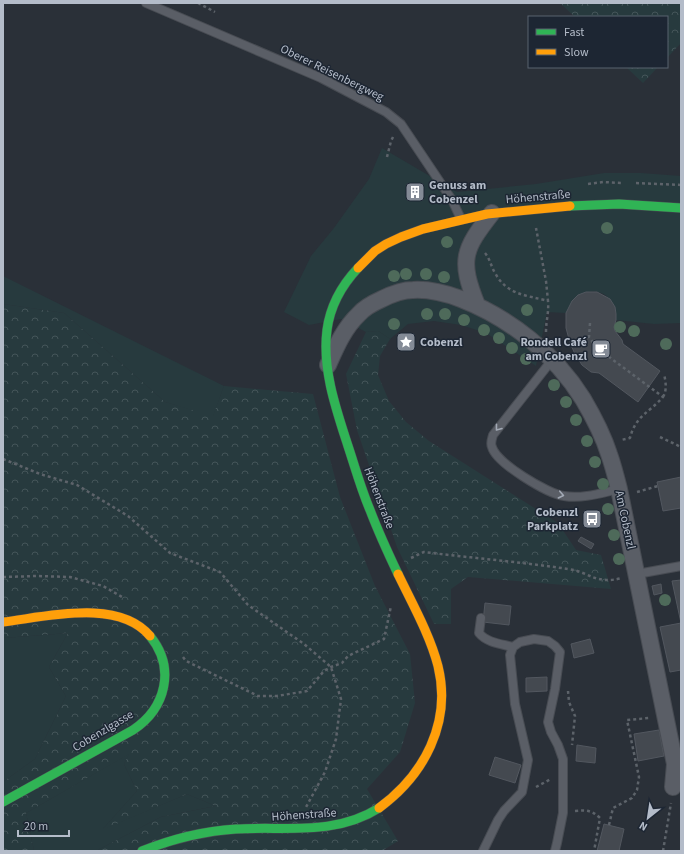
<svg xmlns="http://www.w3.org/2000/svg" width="684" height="854" font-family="'Source Sans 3',sans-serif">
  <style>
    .green { fill: #273a3e }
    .forest { fill: url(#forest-crowns) }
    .building { fill: #444950; stroke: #52575f }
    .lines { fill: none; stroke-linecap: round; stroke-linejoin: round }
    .lane-casing { stroke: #484c53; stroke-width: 10 }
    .street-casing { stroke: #484c53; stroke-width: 18 }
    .fast-casing { stroke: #484c53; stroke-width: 10 }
    .slow-casing { stroke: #484c53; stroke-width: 10 }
    .path { stroke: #5d636a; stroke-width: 2.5; stroke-dasharray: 3 3; stroke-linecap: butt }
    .lane { stroke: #5a5e66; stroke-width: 8 }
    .street { stroke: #5a5e66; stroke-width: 16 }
    .fast { stroke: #30b455; stroke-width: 9 }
    .slow { stroke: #ff9f0a; stroke-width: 9 }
    .tree { fill: #4e6a5a }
    .oneway { stroke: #a2a9b5 }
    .labels { text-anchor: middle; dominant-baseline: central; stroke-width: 3; stroke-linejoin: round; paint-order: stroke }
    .street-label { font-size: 12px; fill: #b4bcc9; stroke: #1d2633 }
    .poi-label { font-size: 12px; font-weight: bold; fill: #b4bcc9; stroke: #1d2633; text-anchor: start }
  </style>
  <defs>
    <pattern id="forest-crowns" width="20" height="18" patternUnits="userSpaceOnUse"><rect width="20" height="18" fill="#273a3e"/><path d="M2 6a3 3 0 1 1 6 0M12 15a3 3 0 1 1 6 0" fill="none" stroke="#445559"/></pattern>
  </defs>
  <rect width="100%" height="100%" fill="#2a3038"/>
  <!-- green -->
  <path class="green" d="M382,148l75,44 79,-8 68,-11h37l40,3v147l-27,1 -38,-4c0,-35 -37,-38 -50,-7l-19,-1 -11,54 -50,-33 -25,-8 -27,-4 -26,3 -18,15 -12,-8 -12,1 -25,-13 -32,6 -25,-13 27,-56 23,-28 35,-49z
    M3,276l221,110 -11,31 -48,-15 -101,-89 -61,-9z
    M68,633l-19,34 17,29 -31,63 -32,23v-144z
    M130,753l-6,11 13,27 -34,38 84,-35 29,12 -55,11 -65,34h-62l-8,-38z"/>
  <!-- forest -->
  <path class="forest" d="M560,3h121v40l-14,15v-41h-92z
    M626,67h32l-15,16z
    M3,304l61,9 101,89 48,14 11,-30 89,8 27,103 35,89 35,68 5,49 -15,49 -33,37 31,52 -16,10h-286l65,-34 55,-11 -29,-12 -85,36 35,-39 -13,-27 5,-10 -103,59 8,38h-31v-69l32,-23 31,-63 -17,-29 19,-34 -65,5z
    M378,331l12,8 -10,17 -2,19 11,26 17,21 23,19 129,82 18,27 25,5 10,34 -143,-12 -17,12v35h-17l-37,-77 -40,-117 -11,-56 20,-42z"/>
  <!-- building -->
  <path class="building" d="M415,185l6,4 -6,10 -6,-3z
    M586,292h11l13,7 5,8 1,7v6l-2,7 1,4 7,9 1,4 37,27 -22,31 -39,-29 -8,-1 -9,-7 -7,-11 -5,-11 -4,-15v-15l6,-12 6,-6z
    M681,477v31l-18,3 -6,-29z
    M581,537l13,7 -3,5 -13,-8z
    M681,580v90l-11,2 -10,-45 21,-4 -9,-42z
    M661,584l1,9 -8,2 -2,-9z
    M485,603l26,3 -2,19 -26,-3z
    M590,639l4,14 -20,5 -3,-14z
    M547,677v14l-21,1v-14z
    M659,730l5,26 -26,5 -4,-27z
    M577,745l19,3 -1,15 -19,-2z
    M495,757l26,8 -6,18 -26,-8z
    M604,824l20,5 -5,22h-22z"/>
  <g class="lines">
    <!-- lane casing -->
    <g class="lane-casing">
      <path id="lane" d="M146,3l175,75 65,34 15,12 51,76 9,19
        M552,360l-59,75c-1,4 -3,8 -1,12 4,16 56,47 72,49 19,3 37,-3 55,-7
        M637,574l44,-8
        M481,618l-2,15c8,10 23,11 34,14
        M483,851l15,-31 6,-9 18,-19 6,-32 -13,-56 -5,-49 3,-8 7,-5 14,-3 14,2 7,5 5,6 -5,37 -7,33 3,10 7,13 5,14v54l-6,30 -2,8"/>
    </g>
    <!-- street casing -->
    <g class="street-casing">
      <path id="street" d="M477,305c-18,-45 -14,-55 15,-92
        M328,365c8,-18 16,-37 31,-51 6,-7 14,-11 23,-15 10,-5 20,-9 31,-9 17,-1 32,3 48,9 49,19 94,55 122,100 10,17 20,36 26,55 4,11 7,23 10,35l56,275 -2,23"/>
    </g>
    <!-- fast casing -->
    <g class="fast-casing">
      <path id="fast" d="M570,206l49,-2 62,4
        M358,268c-16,17 -28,39 -31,62 -5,39 9,79 21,116 7,21 13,43 22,64 8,21 18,43 28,64
        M3,802l130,-72c33,-22 43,-62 17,-94
        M142,851c30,-12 62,-20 94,-22 49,-3 99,7 143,-21"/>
    </g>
    <!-- slow casing -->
    <g class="slow-casing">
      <path id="slow" d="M358,268l17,-17 11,-7 15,-7 22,-8 64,-15 83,-8
        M3,622c43,-5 115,-24 147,14
        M379,808c45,-33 73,-85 59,-142 -8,-31 -26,-63 -40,-92"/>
    </g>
    <!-- path -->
    <path class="path" d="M198,3l17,9
      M387,157l4,-16 3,-6
      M636,183l45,2
      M588,184l15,-2 18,1
      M485,253c5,6 6,13 10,20 12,22 31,22 53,28l-2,-20 -10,-53
      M590,323l-1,14 8,11 66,49c-14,16 -27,18 -33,41l-9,2
      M546,332c0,-12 3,-19 2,-31
      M663,397c4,-7 3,-14 1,-23
      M660,437l21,10
      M3,459l37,15 37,11 51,31 42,37 50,19 28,33 56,39 27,23 10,32 -5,40 -11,33 -20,37
      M637,492l21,-6
      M411,558l13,-6c48,6 97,10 144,17 22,3 27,16 54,9
      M3,577l34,-1 33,1 33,9 19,11
      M183,657l3,4 72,35h19l30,-5 17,-20 7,-4 11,-4 6,-7 36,-17 7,-33
      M568,691l1,11 6,14 -3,29
      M536,787l15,-8
      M575,811c11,-1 17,-1 25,7l-6,33
      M609,825l4,-17 19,-10 5,-8 2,-13 -12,-57 22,-2
      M663,851l8,-48"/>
    <!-- lane -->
    <use href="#lane" class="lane"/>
    <!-- street -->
    <use href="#street" class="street"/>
    <!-- fast -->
    <use href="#fast" class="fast"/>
    <!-- slow -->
    <use href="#slow" class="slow"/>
  </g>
  <!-- trees -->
  <g class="tree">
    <circle cx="607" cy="228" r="6"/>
    <circle cx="447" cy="242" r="6"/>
    <circle cx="406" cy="274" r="6"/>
    <circle cx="426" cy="274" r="6"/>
    <circle cx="394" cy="276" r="6"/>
    <circle cx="444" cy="277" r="6"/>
    <circle cx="527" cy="310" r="6"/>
    <circle cx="427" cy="314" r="6"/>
    <circle cx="445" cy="314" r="6"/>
    <circle cx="464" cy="320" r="6"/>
    <circle cx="394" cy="324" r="6"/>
    <circle cx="620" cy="327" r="6"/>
    <circle cx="484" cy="330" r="6"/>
    <circle cx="634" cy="331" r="6"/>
    <circle cx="499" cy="338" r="6"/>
    <circle cx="666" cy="344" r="6"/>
    <circle cx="512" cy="348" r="6"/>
    <circle cx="526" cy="359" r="6"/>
    <circle cx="554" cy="385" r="6"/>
    <circle cx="566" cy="402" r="6"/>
    <circle cx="576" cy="420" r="6"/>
    <circle cx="587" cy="441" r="6"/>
    <circle cx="595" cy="462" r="6"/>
    <circle cx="603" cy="484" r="6"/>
    <circle cx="608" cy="509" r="6"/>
    <circle cx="614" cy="535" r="6"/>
    <circle cx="619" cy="559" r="6"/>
    <circle cx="665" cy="600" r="6"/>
  </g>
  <!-- one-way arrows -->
  <defs><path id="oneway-chevron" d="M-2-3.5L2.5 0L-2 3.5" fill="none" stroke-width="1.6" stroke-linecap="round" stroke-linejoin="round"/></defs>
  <g class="oneway">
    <use href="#oneway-chevron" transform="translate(498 428) rotate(128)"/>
    <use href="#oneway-chevron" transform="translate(561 495) rotate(12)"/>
  </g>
  <!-- icons -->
  <defs>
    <g id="building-square" transform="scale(1)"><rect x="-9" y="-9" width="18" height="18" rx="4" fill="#848b96" stroke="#1d2633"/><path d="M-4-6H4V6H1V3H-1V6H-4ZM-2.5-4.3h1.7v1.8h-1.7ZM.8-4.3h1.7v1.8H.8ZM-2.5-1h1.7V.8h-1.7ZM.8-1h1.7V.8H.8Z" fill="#fff"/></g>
    <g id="sight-square" transform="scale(1)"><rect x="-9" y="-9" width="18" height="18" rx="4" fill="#848b96" stroke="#1d2633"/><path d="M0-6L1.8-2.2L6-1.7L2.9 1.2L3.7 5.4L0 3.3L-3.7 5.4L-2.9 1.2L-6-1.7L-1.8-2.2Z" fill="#fff"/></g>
    <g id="cafe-square" transform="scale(1)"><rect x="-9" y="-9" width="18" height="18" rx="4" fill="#848b96" stroke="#1d2633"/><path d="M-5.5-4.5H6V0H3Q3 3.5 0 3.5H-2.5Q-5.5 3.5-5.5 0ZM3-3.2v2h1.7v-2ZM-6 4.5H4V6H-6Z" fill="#fff"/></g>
    <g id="bus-square" transform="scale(1)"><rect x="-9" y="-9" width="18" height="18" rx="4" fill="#848b96" stroke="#1d2633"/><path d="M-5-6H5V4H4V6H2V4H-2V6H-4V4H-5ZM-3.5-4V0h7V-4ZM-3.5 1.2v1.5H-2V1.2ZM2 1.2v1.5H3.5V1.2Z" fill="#fff"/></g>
  </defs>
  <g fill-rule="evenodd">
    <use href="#building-square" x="415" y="192"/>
    <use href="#sight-square" x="406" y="342"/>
    <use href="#cafe-square" x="601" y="349"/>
    <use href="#bus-square" x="592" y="519"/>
  </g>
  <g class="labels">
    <!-- street labels -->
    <g class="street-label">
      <text transform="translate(332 73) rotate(26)">Oberer Reisenbergweg</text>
      <text transform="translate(538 197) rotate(-5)">Höhenstraße</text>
      <text transform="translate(379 498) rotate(69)">Höhenstraße</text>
      <text transform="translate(625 520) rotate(78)">Am Cobenzl</text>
      <text transform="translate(103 731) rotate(-31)">Cobenzlgasse</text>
      <text transform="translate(304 815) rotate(-4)">Höhenstraße</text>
    </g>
    <!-- poi labels -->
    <g class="poi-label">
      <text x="429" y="185">Genuss am<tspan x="429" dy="14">Cobenzel</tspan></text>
      <text x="420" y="342">Cobenzl</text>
      <text x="587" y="342" text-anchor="end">Rondell Café<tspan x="587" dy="14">am Cobenzl</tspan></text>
      <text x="578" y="512" text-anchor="end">Cobenzl<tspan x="578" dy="14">Parkplatz</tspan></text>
    </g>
  </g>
  <!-- border -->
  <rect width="684" height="854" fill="none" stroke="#b4bcc9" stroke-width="8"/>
  <!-- legend -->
  <rect x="528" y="16" width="140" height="52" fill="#1d2633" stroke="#59626f"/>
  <rect x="536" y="29" width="20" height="6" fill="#30b455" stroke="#59626f"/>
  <text x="564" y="36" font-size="12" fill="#b4bcc9">Fast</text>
  <rect x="536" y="49" width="20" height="6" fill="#ff9f0a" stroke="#59626f"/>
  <text x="564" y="56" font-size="12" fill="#b4bcc9">Slow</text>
  <!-- north arrow -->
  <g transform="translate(648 818) rotate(210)" stroke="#1d2633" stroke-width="3" paint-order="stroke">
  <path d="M0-3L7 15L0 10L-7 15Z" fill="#b4bcc9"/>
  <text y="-6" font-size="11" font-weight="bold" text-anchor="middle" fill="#b4bcc9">N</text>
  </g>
  <!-- scale -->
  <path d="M18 830v6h51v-6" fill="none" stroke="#b4bcc9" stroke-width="2"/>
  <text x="24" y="830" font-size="12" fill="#b4bcc9" stroke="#1d2633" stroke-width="3" paint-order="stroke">20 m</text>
</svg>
